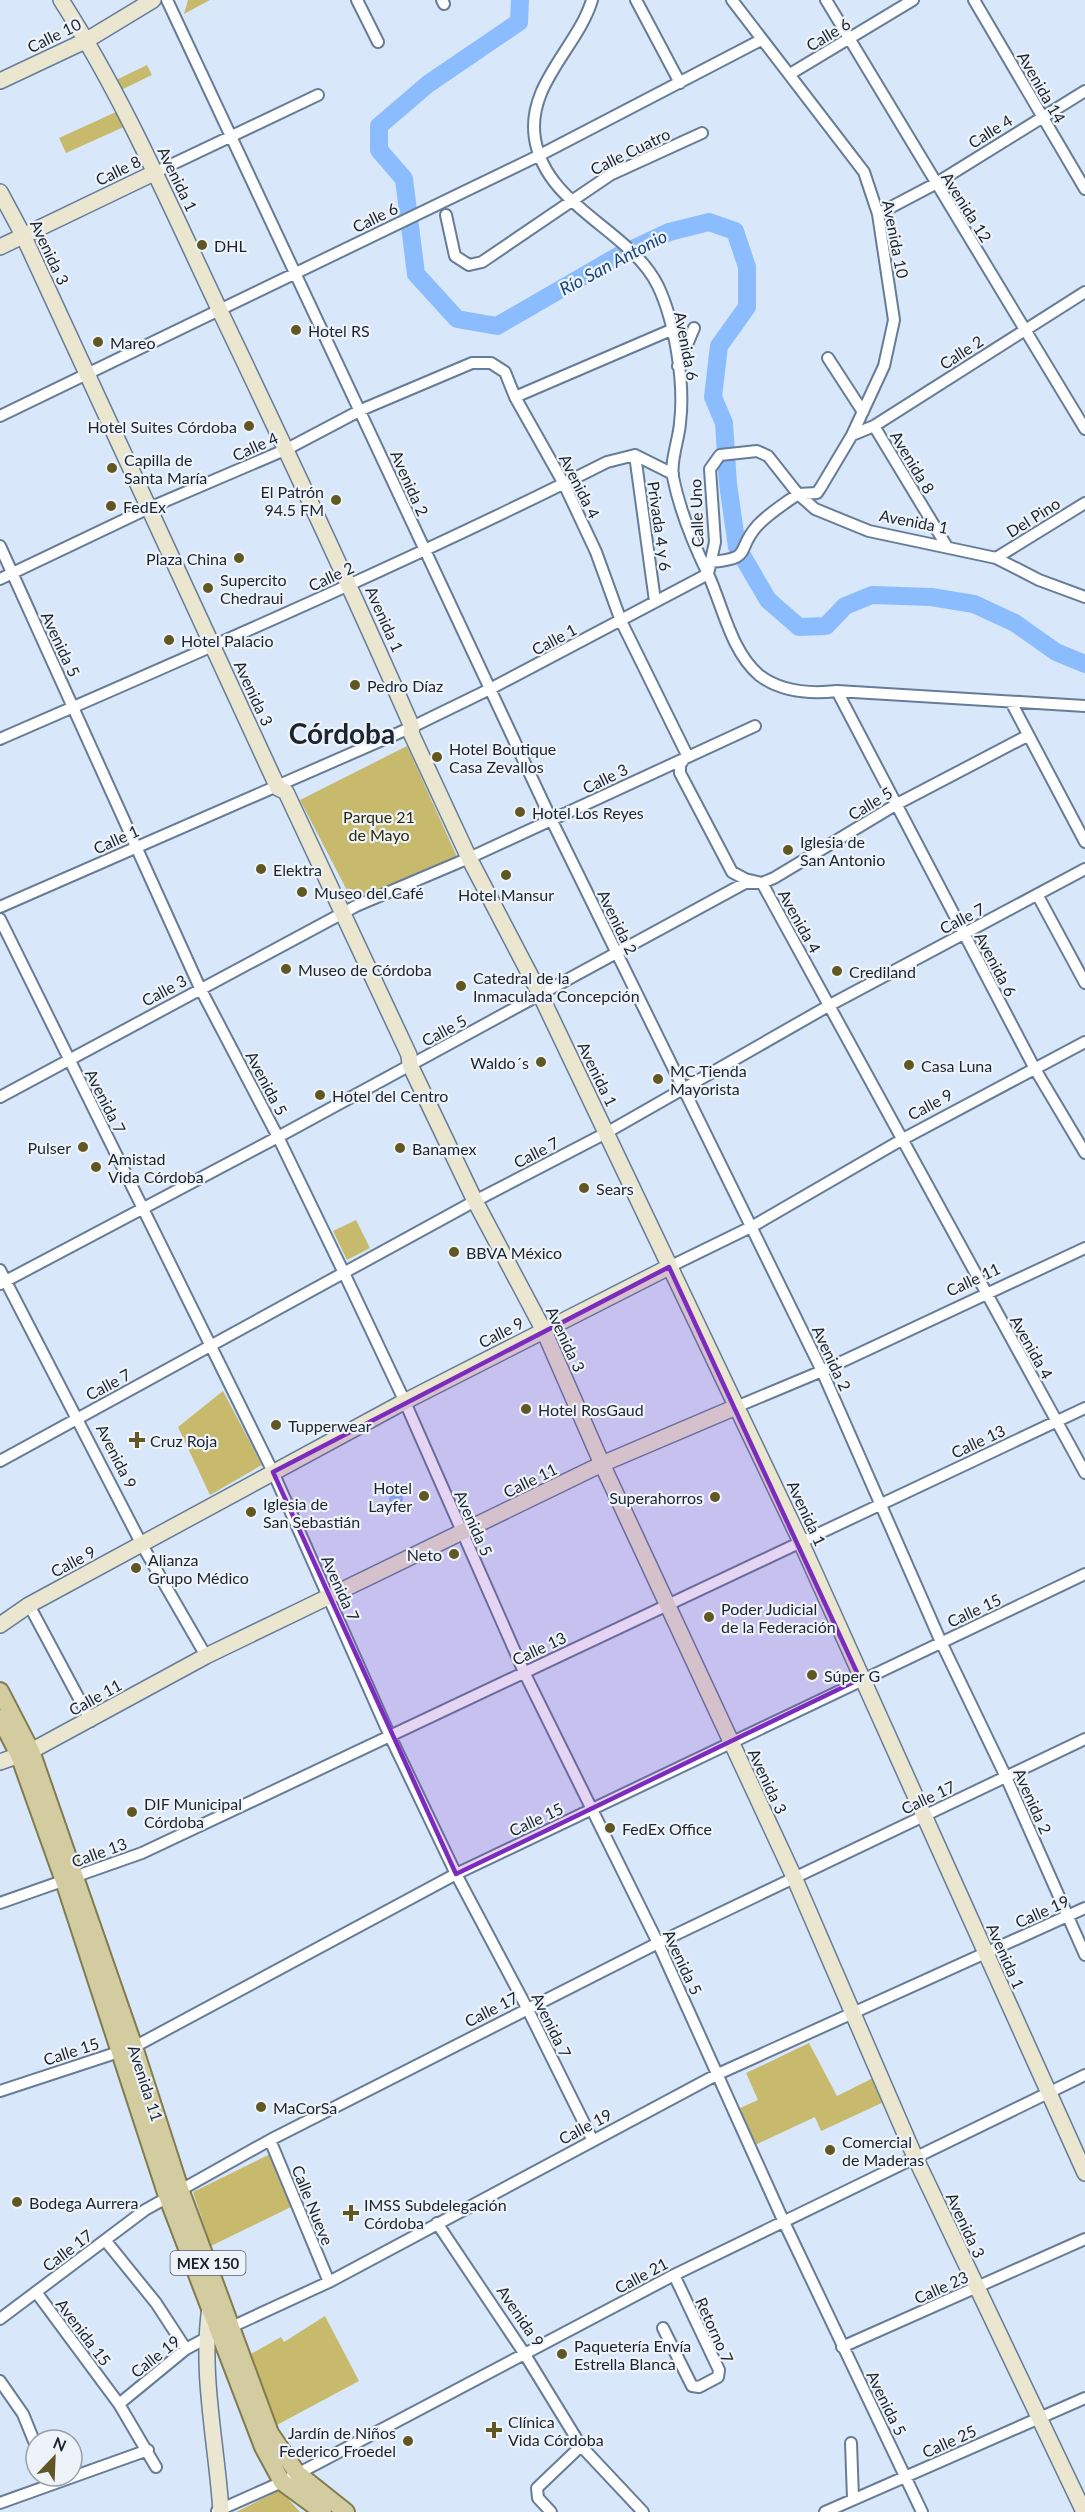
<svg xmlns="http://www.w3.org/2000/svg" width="1085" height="2512" font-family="Lato,sans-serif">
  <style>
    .green { fill: #c8ba6d }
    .water { fill: #8bbdfe }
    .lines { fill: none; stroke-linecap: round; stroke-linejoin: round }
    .river { stroke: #8bbdfe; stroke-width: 18 }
    .street-casing { stroke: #667c97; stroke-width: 14 }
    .secondary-casing { stroke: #667c97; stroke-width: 18 }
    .primary-casing { stroke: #817b50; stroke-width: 20 }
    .street { stroke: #fff; stroke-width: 10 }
    .secondary { stroke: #eae6d0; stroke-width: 15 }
    .primary { stroke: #d4cca1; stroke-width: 16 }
    .marked { fill: #7b2cbf; fill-opacity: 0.2; stroke: #7b2cbf; stroke-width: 4.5; stroke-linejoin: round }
    .poi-dot { fill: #605723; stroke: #eef3f9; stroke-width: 2 }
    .labels { text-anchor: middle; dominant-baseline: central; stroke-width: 4.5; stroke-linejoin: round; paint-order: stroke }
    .shield { fill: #eef3f9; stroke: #5a626c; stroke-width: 1.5 }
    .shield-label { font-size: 15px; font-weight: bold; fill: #1b242f }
    .street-label { font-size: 16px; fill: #1b242f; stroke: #eef3f9 }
    .poi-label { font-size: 16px; fill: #1b242f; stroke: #eef3f9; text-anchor: start }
    .park-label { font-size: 16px; fill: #302a03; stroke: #eef3f9 }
    .water-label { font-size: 18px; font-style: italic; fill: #15467f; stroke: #eef3f9 }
    .town-label { font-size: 28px; font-weight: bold; fill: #1b242f; stroke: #eef3f9 }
  </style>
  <rect width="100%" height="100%" fill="#d9e7fa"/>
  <!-- green -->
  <path class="green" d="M188,0h22l-26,14z
    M147,65l5,10 -31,15 -5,-10z
    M118,111l8,15 -60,27 -7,-15z
    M407,746l51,113 -104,45 -54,-104z
    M356,1220l14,28 -23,12 -14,-29z
    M223,1391l39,74 -52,30 -32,-68z
    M809,2043l28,53 36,-18 11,24 -63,29 -6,-14 -60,28 -15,-37 18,-8 -12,-27z
    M270,2154l21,53 -80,39 -18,-54z
    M325,2316l34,65 -84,45 -26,-71 32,-18 3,5z
    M280,2490l20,22h-64z"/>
  <!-- water -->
  <path class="water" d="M389 1499a7 7 0 1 1 14 0a7 7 0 1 1-14 0Z"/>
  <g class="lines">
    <!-- river -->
    <path class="river" d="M520,0l-1,22 -91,62 -49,42v24l25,29 12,95 41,45 40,7 121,-70 51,-24 40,-10 26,9 12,36v40l-28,39 -6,51 11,26 4,61 9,63 31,53 31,27 27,-1 19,-20 27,-11 59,2 43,7 41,19 41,29 29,12"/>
    <!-- street casing -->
    <g class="street-casing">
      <path id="street" d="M167,0l385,821 270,550 119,271 65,135 79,178
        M357,0l21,42
        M442,0l2,4
        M592,0c-14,47 -66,85 -57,139 11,68 95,90 123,147 17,36 27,97 22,137 -1,16 -10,38 -7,54 7,35 20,66 35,97 15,33 23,77 51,101 22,17 51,19 78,16l248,15
        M636,0l44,83
        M732,0l132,172 14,42 16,106 -10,46 -32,69 -31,52 -4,6 -19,1
        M826,0l259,429
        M974,0l111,189
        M790,74l123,-74
        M156,172l162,-77
        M878,214l57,-30 150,-93
        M446,215l9,41 14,9 13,-3 128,-87 92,-42
        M828,358l35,54
        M678,366l16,-38
        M515,397l156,-67
        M0,416l540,-261 221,-115
        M874,426l72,119
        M852,435l22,-9 211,-134
        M635,455l20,146
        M0,546l200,442 78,149 66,136 61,129 119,270 134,271 125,277 139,292
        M996,558l89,-55
        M711,562c43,-4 24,-11 46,-36 12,-13 27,-22 41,-32
        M0,579l149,-71 138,-59 74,-39 111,-47h19l14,9 10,25 49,87 32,68 25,69 66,134 -7,10v8l52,99 13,7 17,4 323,590
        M837,691l198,378 50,84
        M1011,702l74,140
        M0,739c204,-89 408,-177 607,-277l28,-7 38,19
        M1038,896l47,87
        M0,907l412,-180 78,-38 218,-115 7,-32 -5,-73 10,-14 37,-4 11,5 30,38 17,15 54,22 127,27 43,22 46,17
        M0,919l273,553 116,262 67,140 71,134 65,131
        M0,1097l356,-191 113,-48 286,-132
        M669,1267l84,-41 150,-87 182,-97
        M0,1270l142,275 64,111
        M0,1284l278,-147 467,-254h17l12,-5 123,-74 130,-68
        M736,1407l86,-36 263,-123
        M0,1461l475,-260 131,-68 224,-128 255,-136
        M29,1605l62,116
        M0,1903l142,-50 943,-445
        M0,2091l134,-44 322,-173 629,-300
        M270,2140l59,142
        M437,2223l87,130 57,93 62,66
        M105,2240l51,63 30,46
        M36,2292l83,112 37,63
        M0,2319l145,-109 125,-70 388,-197 427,-204
        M663,2328l29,58 7,1 19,-10 1,-7 -45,-95
        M227,2329l102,-47 389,-208 367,-166
        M842,2347l243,-108
        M0,2381l23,33 13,32
        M119,2404l67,-55 26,-14
        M851,2443l2,55
        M0,2503l148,-53
        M217,2511l65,-29 392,-207 411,-200
        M551,2512l-13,-14 -1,-10 44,-42
        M825,2512l260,-114"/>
    </g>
    <!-- secondary casing -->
    <g class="secondary-casing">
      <path id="secondary" d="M61,0c63,98 109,206 159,311 66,138 131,276 192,416l-1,6 58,125 71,136 260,546 285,633
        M0,81l87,-41 66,-40
        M0,192l23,43 255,553 8,4 123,263 1,10 65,136 69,130 58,133 192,413 121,280 169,355
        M0,247l156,-75
        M0,1625l29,-20 369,-200 271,-138
        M0,1762l31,-11 175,-95 91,-44 305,-148 134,-57
        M210,2307c-10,67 7,138 11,205"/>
    </g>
    <!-- primary casing -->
    <g class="primary-casing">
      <path id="primary" d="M0,1691l31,60 103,296 46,142 90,244 27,40 49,39
        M0,1718l19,37 45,126 103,315 96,251 19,35 41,30"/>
    </g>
    <!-- street -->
    <use href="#street" class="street"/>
    <!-- secondary -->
    <use href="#secondary" class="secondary"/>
    <!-- primary -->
    <use href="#primary" class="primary"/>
  </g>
  <!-- marked area -->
  <path class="marked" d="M669,1267l191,412 -404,195 -183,-402z"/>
  <!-- markers -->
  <g class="poi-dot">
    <circle cx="202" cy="245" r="6"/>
    <circle cx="296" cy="330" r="6"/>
    <circle cx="98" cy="342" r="6"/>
    <circle cx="249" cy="426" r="6"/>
    <circle cx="112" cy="468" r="6"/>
    <circle cx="336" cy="500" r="6"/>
    <circle cx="111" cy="506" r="6"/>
    <circle cx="239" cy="558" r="6"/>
    <circle cx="208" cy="588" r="6"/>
    <circle cx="169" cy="640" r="6"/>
    <circle cx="355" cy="685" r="6"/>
    <circle cx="437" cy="757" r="6"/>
    <circle cx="520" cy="812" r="6"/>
    <circle cx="788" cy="850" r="6"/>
    <circle cx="261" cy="869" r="6"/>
    <circle cx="506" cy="875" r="6"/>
    <circle cx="302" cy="892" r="6"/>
    <circle cx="286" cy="969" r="6"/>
    <circle cx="837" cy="971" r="6"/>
    <circle cx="461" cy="986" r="6"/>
    <circle cx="541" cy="1062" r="6"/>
    <circle cx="909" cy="1065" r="6"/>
    <circle cx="658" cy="1079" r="6"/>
    <circle cx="320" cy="1095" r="6"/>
    <circle cx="83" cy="1147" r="6"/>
    <circle cx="400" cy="1148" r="6"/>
    <circle cx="96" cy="1167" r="6"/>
    <circle cx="584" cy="1188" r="6"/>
    <circle cx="454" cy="1252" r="6"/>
    <circle cx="526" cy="1409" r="6"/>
    <circle cx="276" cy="1425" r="6"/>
    <path d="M134 1431h6v6h6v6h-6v6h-6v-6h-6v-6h6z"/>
    <circle cx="424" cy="1496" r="6"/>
    <circle cx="715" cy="1497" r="6"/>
    <circle cx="251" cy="1512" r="6"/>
    <circle cx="454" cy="1554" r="6"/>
    <circle cx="136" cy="1568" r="6"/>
    <circle cx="709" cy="1617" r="6"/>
    <circle cx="812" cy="1675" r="6"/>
    <circle cx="132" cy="1812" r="6"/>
    <circle cx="610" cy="1828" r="6"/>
    <circle cx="261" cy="2107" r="6"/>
    <circle cx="830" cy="2150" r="6"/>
    <circle cx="17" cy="2202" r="6"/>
    <path d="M348 2204h6v6h6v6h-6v6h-6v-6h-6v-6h6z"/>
    <circle cx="562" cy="2354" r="6"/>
    <path d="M491 2421h6v6h6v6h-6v6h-6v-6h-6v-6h6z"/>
    <circle cx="408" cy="2441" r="6"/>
  </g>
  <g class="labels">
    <!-- shield labels -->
    <rect class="shield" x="170.5" y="2251" width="75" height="24" rx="4.5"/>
    <g class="shield-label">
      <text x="208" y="2263">MEX 150</text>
    </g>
    <!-- street labels -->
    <g class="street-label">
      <text transform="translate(828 34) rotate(-31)">Calle 6</text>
      <text transform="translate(54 35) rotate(-26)">Calle 10</text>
      <text transform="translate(1042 87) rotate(60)">Avenida 14</text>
      <text transform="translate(990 131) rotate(-32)">Calle 4</text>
      <text transform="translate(630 151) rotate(-26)">Calle Cuatro</text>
      <text transform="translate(118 170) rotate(-26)">Calle 8</text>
      <text transform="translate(178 179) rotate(64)">Avenida 1</text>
      <text transform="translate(967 207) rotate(58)">Avenida 12</text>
      <text transform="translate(375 217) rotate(-26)">Calle 6</text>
      <text transform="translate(896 239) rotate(79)">Avenida 10</text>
      <text transform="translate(50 252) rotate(65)">Avenida 3</text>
      <text transform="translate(687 346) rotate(79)">Avenida 6</text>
      <text transform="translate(961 352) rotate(-33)">Calle 2</text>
      <text transform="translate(255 446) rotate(-24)">Calle 4</text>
      <text transform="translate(913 462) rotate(59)">Avenida 8</text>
      <text transform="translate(410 483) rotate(66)">Avenida 2</text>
      <text transform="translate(580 486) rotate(63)">Avenida 4</text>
      <text transform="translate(696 513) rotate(-92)">Calle Uno</text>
      <text transform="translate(1033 517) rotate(-32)">Del Pino</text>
      <text transform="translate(914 521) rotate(11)">Avenida 1</text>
      <text transform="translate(660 526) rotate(82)">Privada 4 y 6</text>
      <text transform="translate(331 576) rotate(-25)">Calle 2</text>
      <text transform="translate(385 619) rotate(66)">Avenida 1</text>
      <text transform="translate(554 639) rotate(-28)">Calle 1</text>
      <text transform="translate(61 644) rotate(65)">Avenida 5</text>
      <text transform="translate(254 693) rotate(65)">Avenida 3</text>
      <text transform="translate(605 778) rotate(-26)">Calle 3</text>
      <text transform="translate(870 803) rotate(-31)">Calle 5</text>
      <text transform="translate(116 839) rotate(-24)">Calle 1</text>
      <text transform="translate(962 918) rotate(-27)">Calle 7</text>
      <text transform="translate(800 921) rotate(61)">Avenida 4</text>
      <text transform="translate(618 922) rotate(64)">Avenida 2</text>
      <text transform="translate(996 964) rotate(62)">Avenida 6</text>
      <text transform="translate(164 990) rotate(-28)">Calle 3</text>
      <text transform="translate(444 1030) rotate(-28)">Calle 5</text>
      <text transform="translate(598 1074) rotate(64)">Avenida 1</text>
      <text transform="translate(267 1083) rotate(62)">Avenida 5</text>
      <text transform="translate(106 1101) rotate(63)">Avenida 7</text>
      <text transform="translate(930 1104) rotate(-28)">Calle 9</text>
      <text transform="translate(536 1152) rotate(-27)">Calle 7</text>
      <text transform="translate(973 1279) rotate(-25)">Calle 11</text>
      <text transform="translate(501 1332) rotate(-27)">Calle 9</text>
      <text transform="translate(566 1339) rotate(65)">Avenida 3</text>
      <text transform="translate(1032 1347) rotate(61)">Avenida 4</text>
      <text transform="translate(832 1358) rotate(65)">Avenida 2</text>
      <text transform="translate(108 1384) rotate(-28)">Calle 7</text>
      <text transform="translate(978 1441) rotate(-25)">Calle 13</text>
      <text transform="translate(117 1456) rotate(63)">Avenida 9</text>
      <text transform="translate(530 1480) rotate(-26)">Calle 11</text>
      <text transform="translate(807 1513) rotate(65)">Avenida 1</text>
      <text transform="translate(474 1523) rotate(66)">Avenida 5</text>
      <text transform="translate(73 1561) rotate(-28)">Calle 9</text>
      <text transform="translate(341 1588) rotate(66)">Avenida 7</text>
      <text transform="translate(974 1610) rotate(-25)">Calle 15</text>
      <text transform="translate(539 1648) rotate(-25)">Calle 13</text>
      <text transform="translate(95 1697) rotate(-29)">Calle 11</text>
      <text transform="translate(768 1781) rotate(65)">Avenida 3</text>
      <text transform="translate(928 1797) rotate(-25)">Calle 17</text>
      <text transform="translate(1033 1801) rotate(66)">Avenida 2</text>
      <text transform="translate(536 1819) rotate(-25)">Calle 15</text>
      <text transform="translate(99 1852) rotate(-20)">Calle 13</text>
      <text transform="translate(1042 1911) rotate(-24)">Calle 19</text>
      <text transform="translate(1006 1956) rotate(66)">Avenida 1</text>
      <text transform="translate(683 1962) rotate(65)">Avenida 5</text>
      <text transform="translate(491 2009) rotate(-27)">Calle 17</text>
      <text transform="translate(552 2025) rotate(64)">Avenida 7</text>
      <text transform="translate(71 2051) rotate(-18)">Calle 15</text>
      <text transform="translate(146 2083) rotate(72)">Avenida 11</text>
      <text transform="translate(585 2126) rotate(-28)">Calle 19</text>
      <text transform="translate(313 2205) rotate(68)">Calle Nueve</text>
      <text transform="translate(966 2225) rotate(65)">Avenida 3</text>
      <text transform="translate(67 2250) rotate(-37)">Calle 17</text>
      <text transform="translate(641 2275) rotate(-28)">Calle 21</text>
      <text transform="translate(941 2287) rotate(-24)">Calle 23</text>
      <text transform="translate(521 2316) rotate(56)">Avenida 9</text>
      <text transform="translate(715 2330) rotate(66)">Retorno 7</text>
      <text transform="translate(84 2332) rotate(53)">Avenida 15</text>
      <text transform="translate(155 2356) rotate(-38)">Calle 19</text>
      <text transform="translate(887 2403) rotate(64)">Avenida 5</text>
      <text transform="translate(949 2441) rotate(-24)">Calle 25</text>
    </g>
    <!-- poi labels -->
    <g class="poi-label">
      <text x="214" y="245">DHL</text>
      <text x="308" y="330">Hotel RS</text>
      <text x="110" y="342">Mareo</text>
      <text x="237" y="426" text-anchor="end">Hotel Suites Córdoba</text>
      <text x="124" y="459">Capilla de<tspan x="124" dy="18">Santa María</tspan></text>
      <text x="324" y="491" text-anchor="end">El Patrón<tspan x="324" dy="18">94.5 FM</tspan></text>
      <text x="123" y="506">FedEx</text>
      <text x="227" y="558" text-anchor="end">Plaza China</text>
      <text x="220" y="579">Supercito<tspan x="220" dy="18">Chedraui</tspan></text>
      <text x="181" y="640">Hotel Palacio</text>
      <text x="367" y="685">Pedro Díaz</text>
      <text x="449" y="748">Hotel Boutique<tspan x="449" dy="18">Casa Zevallos</tspan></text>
      <text x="532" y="812">Hotel Los Reyes</text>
      <text x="800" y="841">Iglesia de<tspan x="800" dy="18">San Antonio</tspan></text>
      <text x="273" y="869">Elektra</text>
      <text x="314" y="892">Museo del Café</text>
      <text x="506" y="894" text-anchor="middle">Hotel Mansur</text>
      <text x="298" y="969">Museo de Córdoba</text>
      <text x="849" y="971">Crediland</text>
      <text x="473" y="977">Catedral de la<tspan x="473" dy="18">Inmaculada Concepción</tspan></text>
      <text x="529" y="1062" text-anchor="end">Waldo´s</text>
      <text x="921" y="1065">Casa Luna</text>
      <text x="670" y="1070">MC Tienda<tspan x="670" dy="18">Mayorista</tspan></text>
      <text x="332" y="1095">Hotel del Centro</text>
      <text x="71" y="1147" text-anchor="end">Pulser</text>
      <text x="412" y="1148">Banamex</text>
      <text x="108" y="1158">Amistad<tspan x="108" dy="18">Vida Córdoba</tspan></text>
      <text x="596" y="1188">Sears</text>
      <text x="466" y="1252">BBVA México</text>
      <text x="538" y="1409">Hotel RosGaud</text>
      <text x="288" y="1425">Tupperwear</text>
      <text x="150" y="1440">Cruz Roja</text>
      <text x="412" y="1487" text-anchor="end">Hotel<tspan x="412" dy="18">Layfer</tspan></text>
      <text x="703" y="1497" text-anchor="end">Superahorros</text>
      <text x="263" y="1503">Iglesia de<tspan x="263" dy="18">San Sebastián</tspan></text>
      <text x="442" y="1554" text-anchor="end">Neto</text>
      <text x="148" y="1559">Alianza<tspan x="148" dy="18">Grupo Médico</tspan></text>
      <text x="721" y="1608">Poder Judicial<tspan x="721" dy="18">de la Federación</tspan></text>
      <text x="824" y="1675">Súper G</text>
      <text x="144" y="1803">DIF Municipal<tspan x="144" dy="18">Córdoba</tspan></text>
      <text x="622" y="1828">FedEx Office</text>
      <text x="273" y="2107">MaCorSa</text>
      <text x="842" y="2141">Comercial<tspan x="842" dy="18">de Maderas</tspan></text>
      <text x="29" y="2202">Bodega Aurrera</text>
      <text x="364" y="2204">IMSS Subdelegación<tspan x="364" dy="18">Córdoba</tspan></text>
      <text x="574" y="2345">Paquetería Envía<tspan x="574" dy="18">Estrella Blanca</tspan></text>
      <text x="508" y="2421">Clínica<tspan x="508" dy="18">Vida Córdoba</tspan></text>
      <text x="396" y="2432" text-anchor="end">Jardín de Niños<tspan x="396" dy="18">Federico Froedel</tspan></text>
    </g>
    <!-- park labels -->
    <g class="park-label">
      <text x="379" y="816">Parque 21<tspan x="379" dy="18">de Mayo</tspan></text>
    </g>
    <!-- water labels -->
    <g class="water-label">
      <text transform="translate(613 262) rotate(-28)">Río San Antonio</text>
    </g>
    <!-- town labels -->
    <g class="town-label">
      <text x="342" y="733">Córdoba</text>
    </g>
  </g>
  <!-- north arrow -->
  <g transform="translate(54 2458) rotate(23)"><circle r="28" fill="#eef3f9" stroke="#9aa0a8" stroke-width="1.5"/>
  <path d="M0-4.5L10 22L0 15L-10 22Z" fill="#605723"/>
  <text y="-9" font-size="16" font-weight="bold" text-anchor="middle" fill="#1b242f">N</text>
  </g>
</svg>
